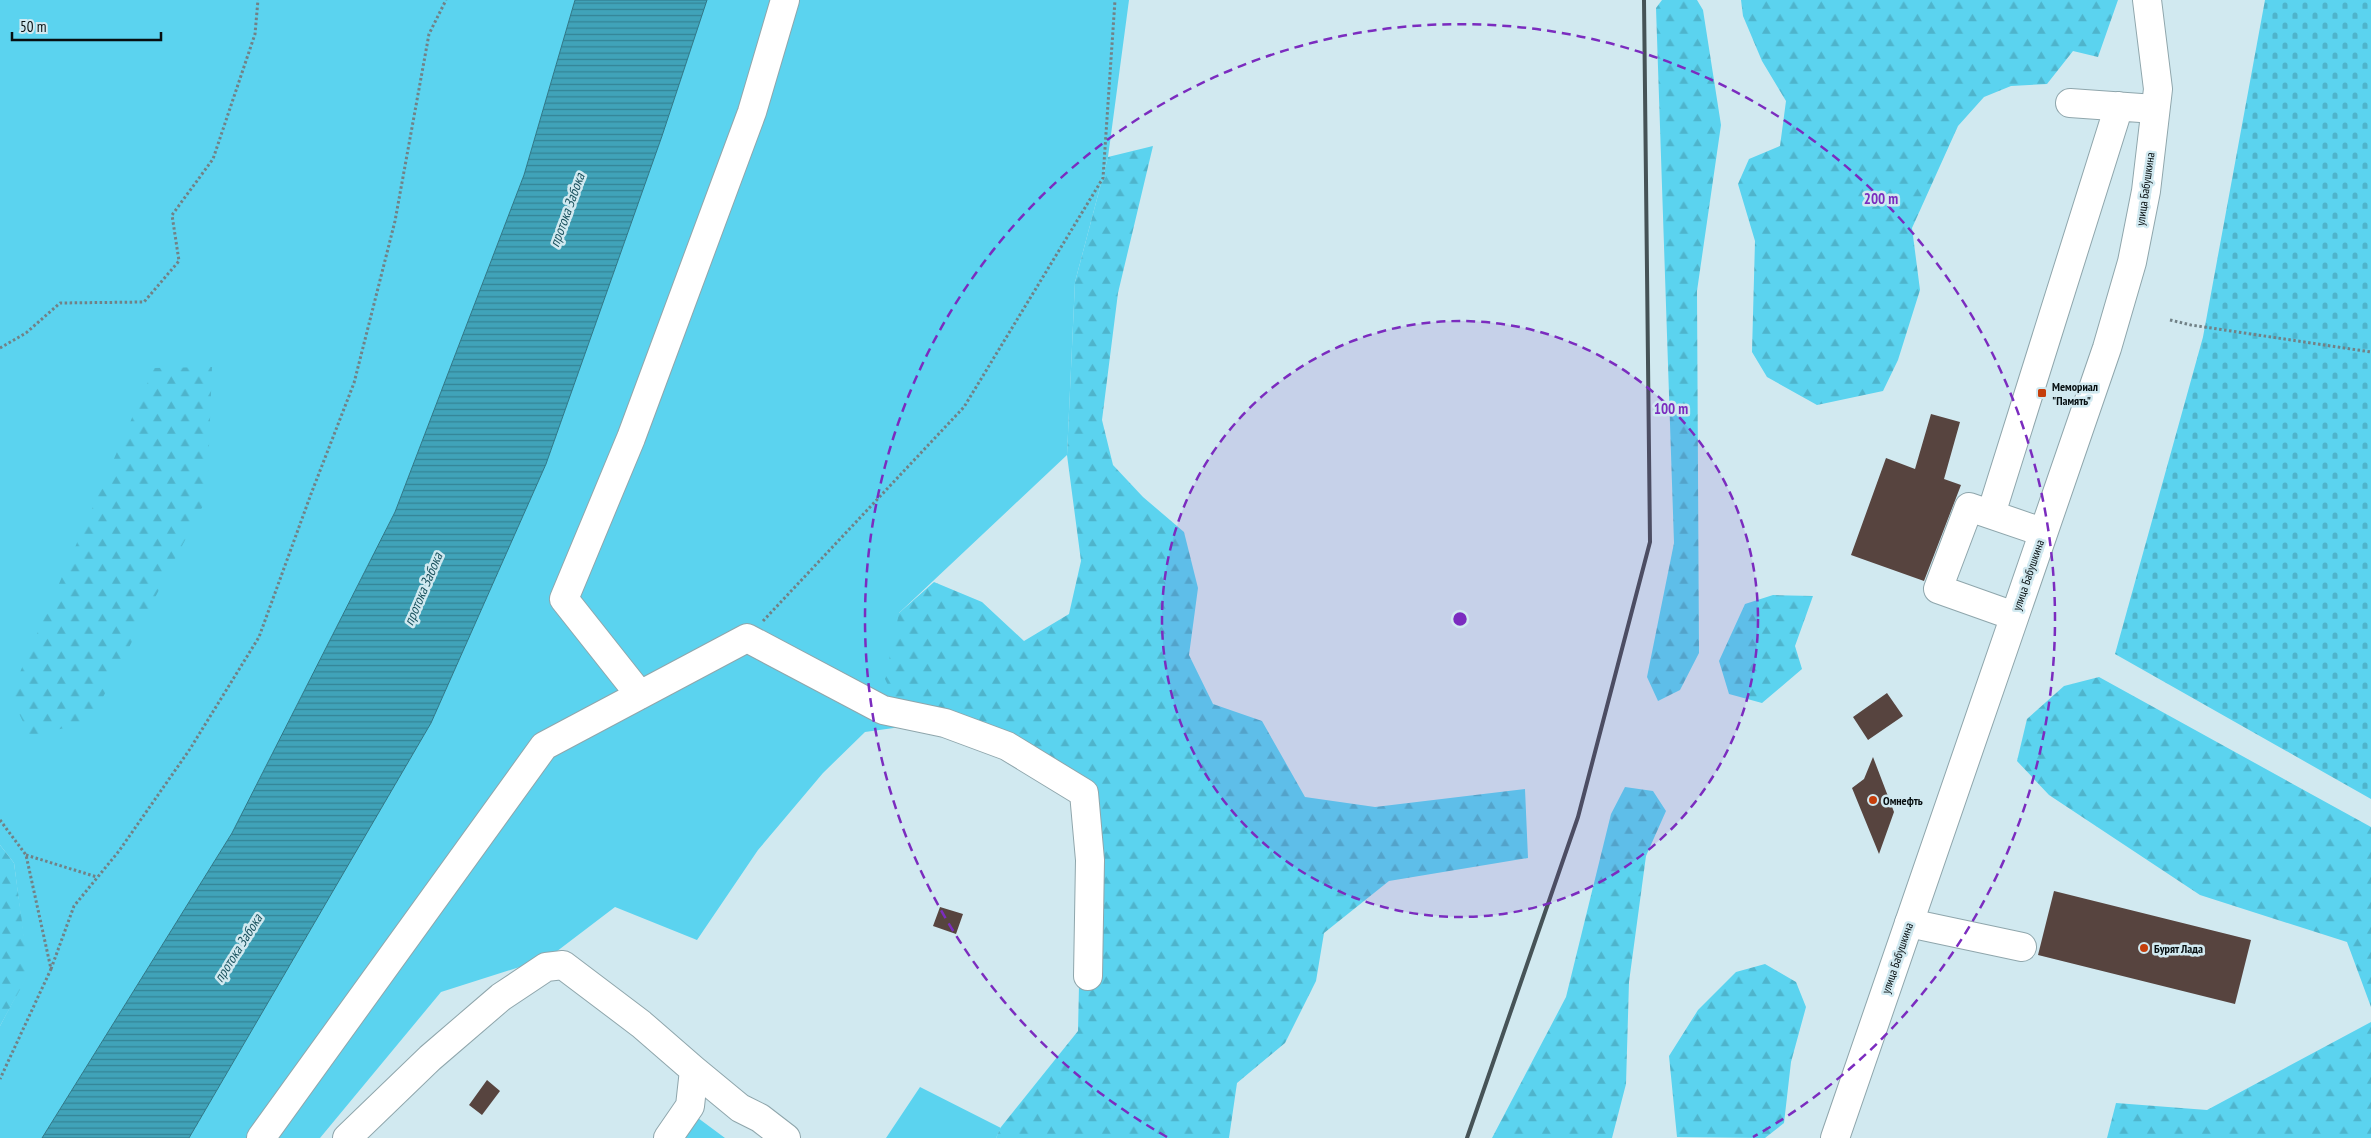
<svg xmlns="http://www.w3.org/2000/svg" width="2371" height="1138" font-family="'PT Sans Narrow',sans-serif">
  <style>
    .green { fill: #5bd3ef }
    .forest { fill: url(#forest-firs) }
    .cemetery { fill: url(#cemetery-stones) }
    .water { fill: url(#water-rules); stroke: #2f7787 }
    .building { fill: #57443f }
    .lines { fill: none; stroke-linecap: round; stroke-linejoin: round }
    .minor-casing { stroke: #8fa6ac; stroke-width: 30 }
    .major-casing { stroke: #8fa6ac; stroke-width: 30 }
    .path { stroke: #718186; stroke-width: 3; stroke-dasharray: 2.5 2.5; stroke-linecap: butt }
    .minor { stroke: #fff; stroke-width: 28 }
    .major { stroke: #fff; stroke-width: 28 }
    .rail { stroke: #465357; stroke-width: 4 }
    .ring { fill: none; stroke: #7b2cbf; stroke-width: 2.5; stroke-dasharray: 9 6 }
    .poi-dot { fill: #c53e0b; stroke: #d1e9f0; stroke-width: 2 }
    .labels { text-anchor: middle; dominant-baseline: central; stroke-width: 5; stroke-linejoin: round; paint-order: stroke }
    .street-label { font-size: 12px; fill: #070f11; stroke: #d1e9f0 }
    .poi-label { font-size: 12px; font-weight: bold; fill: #070f11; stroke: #d1e9f0; text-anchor: start }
    .water-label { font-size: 14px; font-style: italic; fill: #18505c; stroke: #d1e9f0 }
    .centre { fill: #7b2cbf; stroke: #d1e9f0; stroke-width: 2.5 }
    .ring-label { font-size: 15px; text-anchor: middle; font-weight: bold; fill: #7b2cbf; stroke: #d1e9f0; stroke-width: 5; stroke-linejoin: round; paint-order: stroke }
  </style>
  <defs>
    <pattern id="forest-firs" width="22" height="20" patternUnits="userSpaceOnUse" patternTransform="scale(1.25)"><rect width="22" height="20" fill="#5bd3ef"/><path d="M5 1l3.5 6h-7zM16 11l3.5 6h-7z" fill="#4eb4cc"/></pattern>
    <pattern id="cemetery-stones" width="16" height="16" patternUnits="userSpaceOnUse" patternTransform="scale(1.25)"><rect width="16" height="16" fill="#5bd3ef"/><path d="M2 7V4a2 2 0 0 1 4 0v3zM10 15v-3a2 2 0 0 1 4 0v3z" fill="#4eb4cc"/></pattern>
    <pattern id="water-rules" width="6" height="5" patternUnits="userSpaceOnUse" patternTransform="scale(1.25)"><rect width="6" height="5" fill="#40a3b9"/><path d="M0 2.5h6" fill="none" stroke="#348395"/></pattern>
  </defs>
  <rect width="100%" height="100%" fill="#d1e9f0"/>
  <!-- green -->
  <path class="green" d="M0,0h575l-51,175 -129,337 -163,321 -190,305h-42v-112l28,-53 -14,-110 -14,-18z
    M707,0h422l-21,157 -33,125 -8,173 -168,158 9,113 -43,6 -42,41 -65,77 -61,90 -82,-33 -67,51 -107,34 -121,146h-131l242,-415 115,-259 116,-328z
    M920,1087l81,41 -5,10h-110z
    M698,1118l27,20h-46z"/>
  <!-- forest -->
  <path class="forest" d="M1662,0h35l6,10 18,115 -24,166 2,362 -19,37 -22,11 -11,-24 27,-134 -18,-535z
    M1741,0h377l-20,57 -25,-6 -26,33 -36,2 -27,11 -26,29 -46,102 8,62 -22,70 -15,31 -66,14 -50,-28 -15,-25 3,-111 -17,-57 11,-25 31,-13 6,-45 -24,-40 -19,-45z
    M1153,146l-35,147 -16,127 11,45 30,32 41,35 14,56 -9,67 24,49 49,17 43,76 70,10 150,-18 3,69 -139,23 -65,52 -8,48 -31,62 -48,40 -8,55h-233l5,-11 77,-96 5,-228 -112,-68 -63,-9 -23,-47 14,-66 35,-31 48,20 42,39 45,-27 12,-53 -14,-106 8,-173 33,-125z
    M212,367l-5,131 -117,224 -60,14 -20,-41 144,-327z
    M1773,595l40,1 -18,50 7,23 -40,34 -33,-9 -10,-33 26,-57z
    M2099,677l272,150v180l-24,-65 -147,-47 -151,-100 -32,-34 10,-42 37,-33z
    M1625,787l28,4 13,20 -20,45 -17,126 -3,102 -14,54h-120l74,-141 45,-183z
    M0,845l14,18 15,110 -29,53z
    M1765,964l31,18 10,25 -15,55 -7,61 -19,15 -88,-1 -8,-81 29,-46 38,-38z
    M2371,1022v116h-264l9,-35 91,7z"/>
  <!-- cemetery -->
  <path class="cemetery" d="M2265,0h106v799l-256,-145 88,-317z"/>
  <!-- water -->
  <path class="water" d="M575,0h132l-45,136 -116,328 -115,259 -242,415h-147l190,-305 163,-321 129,-337z"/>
  <!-- building -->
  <path class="building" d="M1931,414l29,8 -16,57 17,6 -37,96 -73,-26 35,-97 29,11z
    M1887,693l16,23 -35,24 -15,-23z
    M1873,757l21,55 -15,42 -27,-66 12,-9z
    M2054,891l197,49 -16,64 -197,-49z
    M940,907l23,7 -7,20 -23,-8z
    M487,1080l13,11 -18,24 -13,-10z"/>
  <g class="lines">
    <!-- minor casing -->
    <g class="minor-casing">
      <path id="minor" d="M2070,103l85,6
        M1991,514l128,-408
        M2014,616l-76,-27 31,-82 73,25
        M640,695l-76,-96 67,-161 121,-326 33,-112
        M1909,923l113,24
        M694,1070l46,38 20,10 26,20
        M261,1138l283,-392 203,-108 136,72 62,13 62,23 77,47 6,67 -2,116
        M347,1138l83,-80 71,-61 45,-30 17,-2 78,59 53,46 -4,36 -22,32"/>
    </g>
    <!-- major casing -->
    <g class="major-casing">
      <path id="major" d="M1835,1138l272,-790 25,-86 14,-71 12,-102 -11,-89"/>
    </g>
    <!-- path -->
    <path class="path" d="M2170,320l21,5 180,27
      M0,348l26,-15 34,-30 84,-1 35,-41 -7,-46 41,-56 42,-125 3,-34
      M763,621l201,-214 139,-229 12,-178
      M0,820l26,35 25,114 -51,110
      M26,855l71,22
      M51,969l23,-63 45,-55 71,-102 69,-112 52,-143 43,-111 41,-162 34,-187 17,-34"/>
    <!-- minor -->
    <use href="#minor" class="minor"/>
    <!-- major -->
    <use href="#major" class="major"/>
    <!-- rail -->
    <path class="rail" d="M1467,1138l111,-321 72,-275 -6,-542"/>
  </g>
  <!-- distance rings -->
  <circle cx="1460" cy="619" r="298" fill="#7b2cbf" fill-opacity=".12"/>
  <g class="ring">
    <circle cx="1460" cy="619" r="298"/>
    <path d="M1167 1137A595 595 0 1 1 1753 1137"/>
  </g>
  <!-- markers -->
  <g class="poi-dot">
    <rect x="2037" y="388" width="10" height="10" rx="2.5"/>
    <circle cx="1873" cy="800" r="5"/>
    <circle cx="2144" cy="948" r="5"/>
  </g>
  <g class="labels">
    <!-- street labels -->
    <g class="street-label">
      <text transform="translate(2145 189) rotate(-82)">улица Бабушкина</text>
      <text transform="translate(2028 575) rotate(-71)">улица Бабушкина</text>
      <text transform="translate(1897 958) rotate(-71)">улица Бабушкина</text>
    </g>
    <!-- poi labels -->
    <g class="poi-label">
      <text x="2052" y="386">Мемориал<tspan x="2052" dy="14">"Память"</tspan></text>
      <text x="1883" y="800">Омнефть</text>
      <text x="2154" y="948">Бурят Лада</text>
    </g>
    <!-- water labels -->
    <g class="water-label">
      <text transform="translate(567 210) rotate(-70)">протока Забока</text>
      <text transform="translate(423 589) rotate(-67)">протока Забока</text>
      <text transform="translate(238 948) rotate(-58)">протока Забока</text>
    </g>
  </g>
  <circle cx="1460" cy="619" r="8" class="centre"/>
  <g class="ring-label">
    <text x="1881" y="204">200 m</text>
    <text x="1671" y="414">100 m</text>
  </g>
  <!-- scale -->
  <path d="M12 32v8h149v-8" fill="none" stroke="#070f11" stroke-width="2.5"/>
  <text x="20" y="32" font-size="15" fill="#070f11" stroke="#d1e9f0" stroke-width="4" paint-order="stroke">50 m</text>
</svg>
